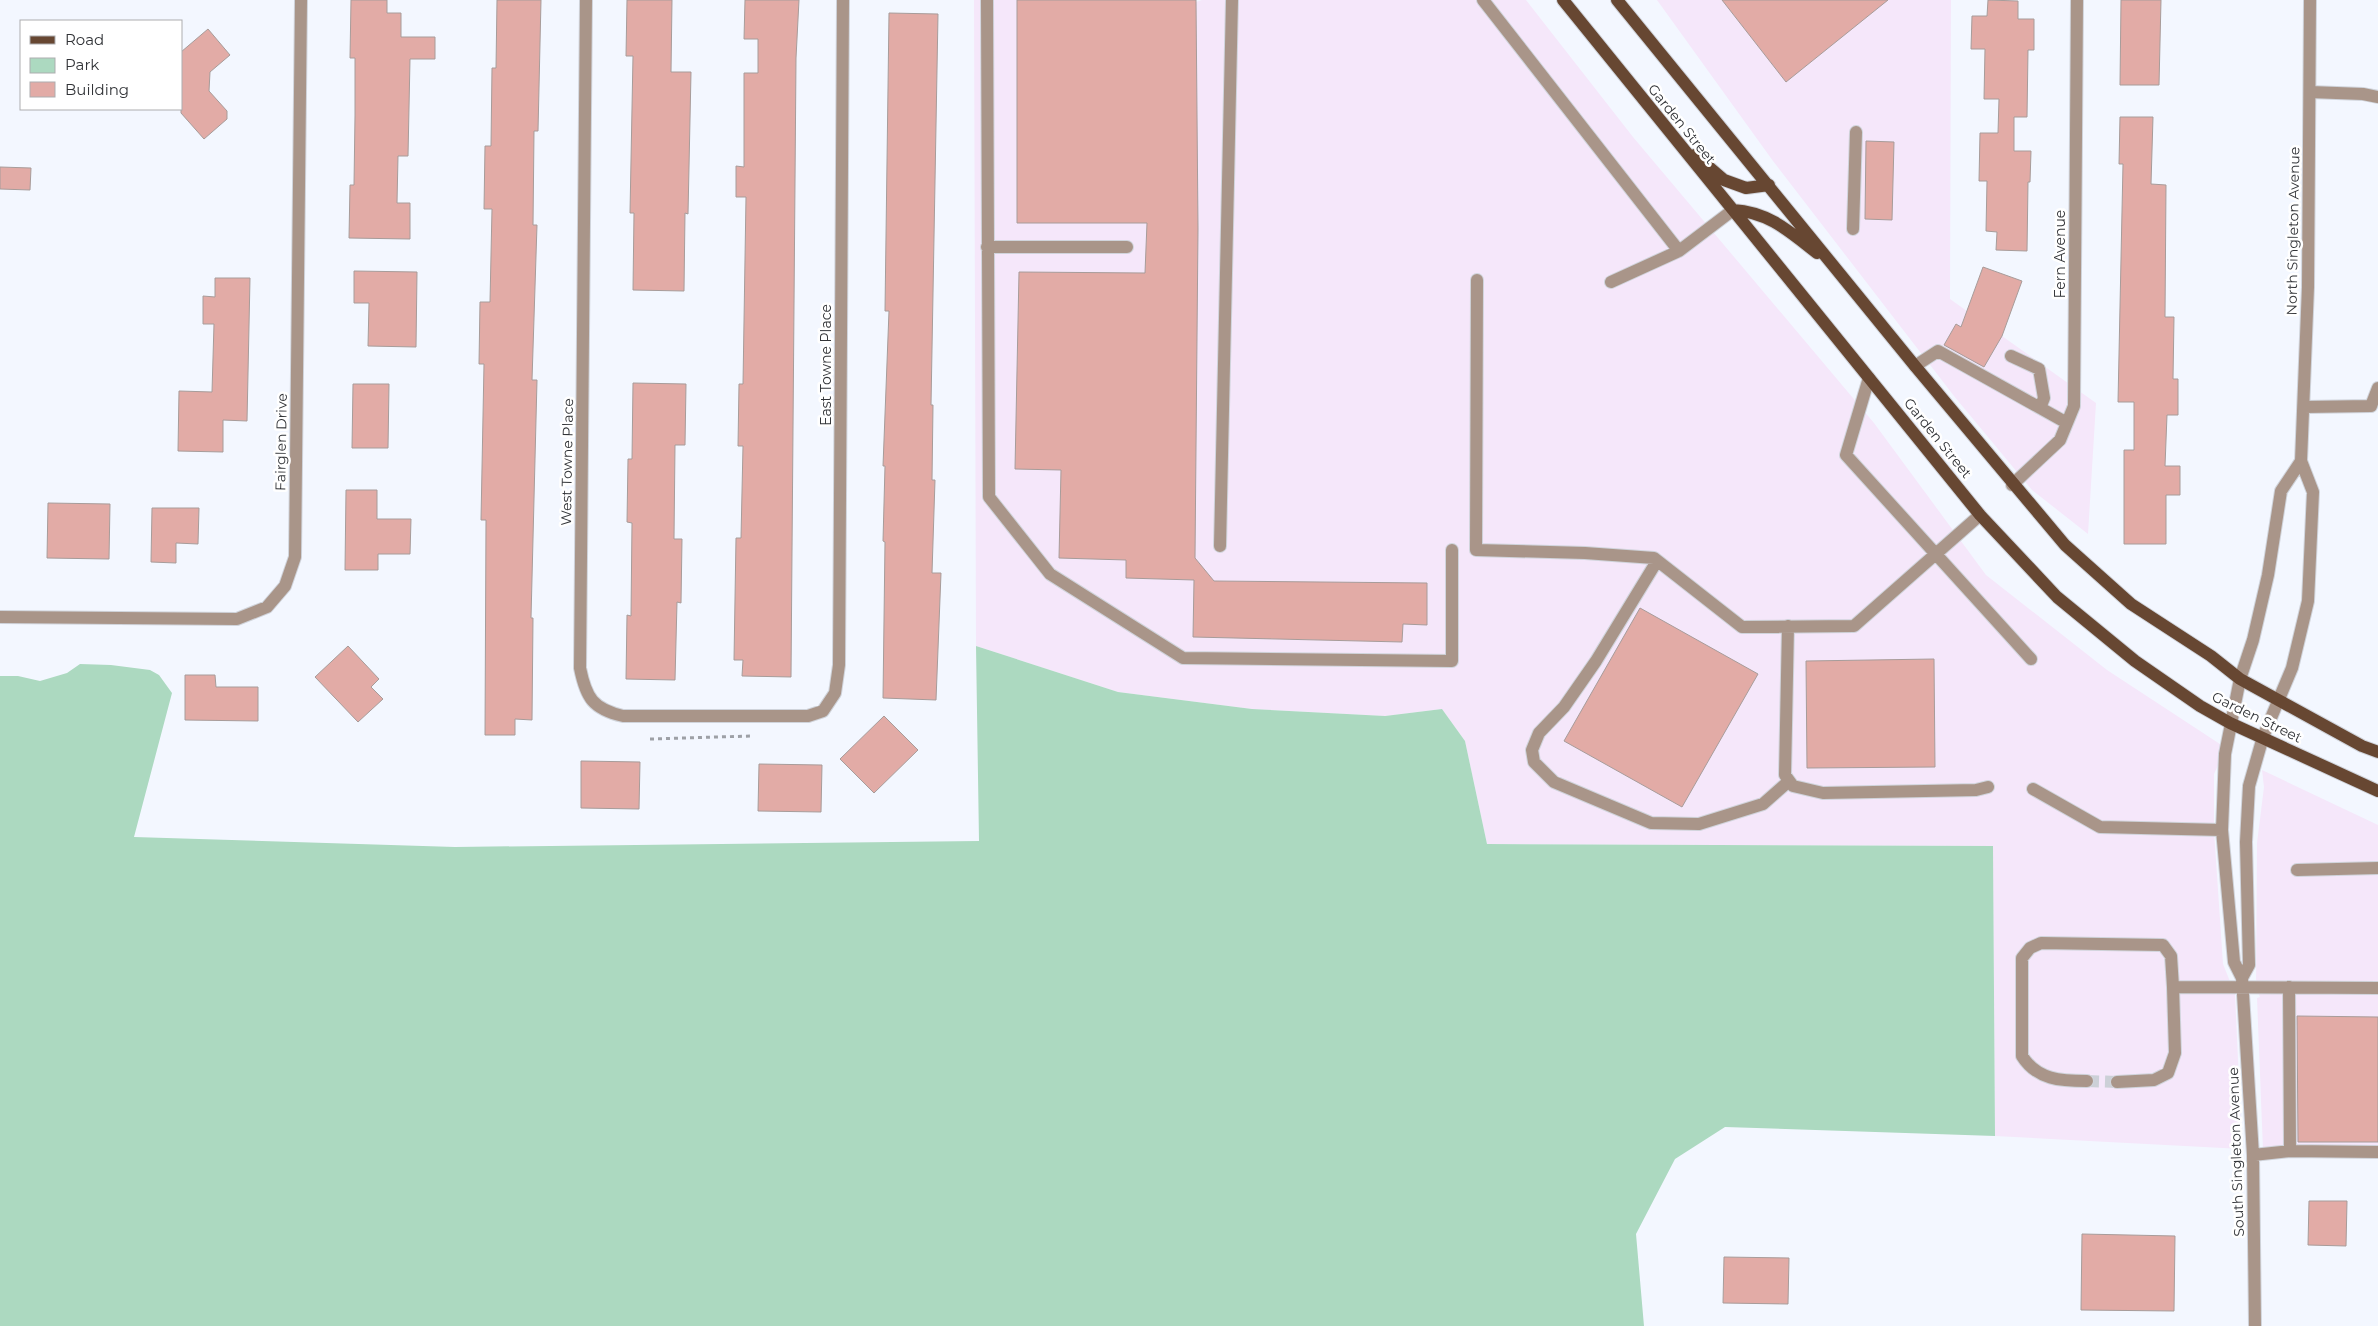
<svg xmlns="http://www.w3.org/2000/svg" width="2378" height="1326" font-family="Montserrat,sans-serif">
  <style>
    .commercial { fill: #f5e7fa }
    .green { fill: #acd9c0 }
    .building { fill: #e2aba6; stroke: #a79c9a }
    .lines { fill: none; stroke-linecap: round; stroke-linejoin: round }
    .minor-tunnel { stroke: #ccd0d7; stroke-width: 12; stroke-dasharray: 12 6; stroke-linecap: butt }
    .minor-casing { stroke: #d0d4db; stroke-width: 14 }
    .major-casing { stroke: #d0d4db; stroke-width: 14 }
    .path { stroke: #9da0a6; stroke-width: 3; stroke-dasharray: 4 4; stroke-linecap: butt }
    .minor { stroke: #a99589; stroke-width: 12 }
    .major { stroke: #674732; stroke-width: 12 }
    .labels { text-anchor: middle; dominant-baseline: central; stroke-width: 5; stroke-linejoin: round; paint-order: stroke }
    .street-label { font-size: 14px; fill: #313337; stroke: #fff }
  </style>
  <rect width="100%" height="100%" fill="#f3f7ff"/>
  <!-- commercial -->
  <path class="commercial" d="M974,0h167l55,2 6,-2h324l107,137 241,286 112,152 121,95 119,78 -12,26v57l9,133 12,30 7,155 -247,-13 -2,-290 -506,-2 -22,-103 -23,-32 -57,7 -133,-7 -134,-17 -142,-46z
    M1657,0h294l-1,299 146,104 -8,131 -56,-44 -78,-94 -181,-235z
    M2262,770l116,55v331l-115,-6 -6,-152 3,-1 -4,-9 1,-145 7,-56z"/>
  <!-- green -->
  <path class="green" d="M976,646l142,46 134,17 133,7 57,-7 23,32 22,103 506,2 2,290 -270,-9 -50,32 -39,75 8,92h-1644v-650h18l22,5 27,-8 13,-9 31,1 39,5 9,5 13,18 -38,144 321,10 524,-6z"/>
  <!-- building -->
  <path class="building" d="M351,0h36v13h14v24h34v22h-25l-2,97h-10l-1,47h13v36l-61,-1 1,-53h4l1,-69v-58h-5z
    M497,0h44l-3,131h-4l-1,94h4l-5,155h5l-6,238h2l-1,102 -17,-1v16h-30l1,-215h-5l3,-156h-5l1,-62h10l2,-93h-8l1,-63h6l1,-78h4z
    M627,0h45l-1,72h20l-3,142 -3,-1 -1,78 -51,-1 1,-77h-4l3,-157h-7z
    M745,0h54l-3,58 -5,619 -49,-1 1,-16h-9l2,-122h5l2,-92h-5l1,-62h4l3,-187h-10v-31l8,1v-94h14v-34h-14z
    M1017,0h179l2,229 -3,329 19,23 213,2v42l-24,-1 -1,18 -209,-5 1,-57 -68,-2v-18l-67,-2 2,-88 -46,-1 4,-197 126,1 2,-50h-130z
    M1722,0h166l-102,82z
    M1988,0l30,1v18h16v31h-6l-1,67h-13v34h17l-1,31h-2l-1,69 -31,-1 1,-18 -11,-1 1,-50h-8l1,-48h18l1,-34h-15l1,-50h-14l1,-33h15z
    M2121,0h40l-2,85h-39z
    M889,13l49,1 -7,391h2l-1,75h3l-3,93h9l-5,127 -53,-2 2,-156 -2,-1 2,-75h-2l6,-155h-4z
    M208,29l22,26 -20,17 -1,19 18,20v8l-23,20 -23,-26v-61z
    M2120,117h33l-2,67 15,1 -1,132h9l-1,62h5v36h-11l-2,51h15v29h-14v49h-42v-94h10v-48h-16l5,-238h-4z
    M1866,141l28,1 -2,78 -27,-1z
    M0,167l31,1 -1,22 -30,-1z
    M1983,267l39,14 -20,55 -18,31 -40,-22 12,-21 5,3z
    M354,271l63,1 -1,75 -48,-1 1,-43h-15z
    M215,278h35l-3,143 -24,-1v32l-45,-1 1,-60 33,1 2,-68h-11v-28l12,1z
    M633,383l53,1 -1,61h-10l-1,94h8l-1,64 -4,-1 -2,78 -49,-1 1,-64 4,1 1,-93 -5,-1 1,-63h4z
    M353,384h36l-1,64h-36z
    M346,490h31v29h34l-1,35h-32v16h-33z
    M48,503l62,1 -1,55 -62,-1z
    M152,508h47l-1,36 -22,-1v20l-25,-1z
    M1640,608l118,66 -76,133 -118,-66z
    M348,646l31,33 -8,8 12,12 -25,23 -43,-45z
    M1934,659l1,108 -128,1 -1,-107z
    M185,675h30l1,12h42v34l-73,-1z
    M884,716l34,34 -44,43 -34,-34z
    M581,761l59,1 -1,47 -58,-1z
    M759,764l63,1 -1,47 -63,-1z
    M2297,1016l81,1v125h-80z
    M2309,1201h38l-1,45 -38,-1z
    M2082,1234l93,2 -1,75 -93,-1z
    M1724,1257l65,1 -1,46 -65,-1z"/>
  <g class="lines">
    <!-- minor-tunnel -->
    <path class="minor-tunnel" d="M2087,1081l30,1"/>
    <!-- minor casing -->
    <g class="minor-casing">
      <path id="minor" d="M586,0l-6,668c6,30 13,41 43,48h185l15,-5 12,-18 4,-28 4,-665
        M987,0l2,497 61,77 133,84 269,3v-111
        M1483,0l196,251
        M2310,92l53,2 15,3
        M1853,229l3,-97
        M987,247h140
        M1477,280l-1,270 109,3 69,5 88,69 112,-1 126,-111
        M1611,282l68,-31 54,-41
        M2011,356l28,13 5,29 -4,10
        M1915,366l23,-15 129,72
        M1869,378l-23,77 185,204
        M2304,407l67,-1 7,-18
        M2012,485l48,-45 14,-34 3,-406
        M1220,546l12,-546
        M1657,561l-61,100 -32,46 -25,26 -7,17 2,12 20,20 97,41 48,1 64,-20 26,-23
        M0,617l237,2 30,-12 18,-21 10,-29 6,-557
        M1788,626l-3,149 8,11 30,7 153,-3 12,-3
        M2033,789l67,38 122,3
        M2297,870l81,-2
        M2242,978l7,-13 -3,-123 3,-56 14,-49 29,-69 16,-67 5,-109 -12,-31 7,-174 2,-287
        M2289,987l1,164
        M2087,1081c-26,0 -50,-1 -65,-25v-98l8,-10 11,-5 122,2 8,11 2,31 205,1
        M2117,1082l37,-2 14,-7 7,-20 -2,-66
        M2253,1155l37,-4 88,1
        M2255,1326l-2,-171 -11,-177 -8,-16 -12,-132 3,-76 15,-75 13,-39 15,-65 13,-84 20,-30"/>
    </g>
    <!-- major casing -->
    <g class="major-casing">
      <path id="major" d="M1563,0l417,515 77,82 78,64 65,45 30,17 148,68
        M1617,0l298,366 150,179 66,59 80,52 29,23 122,67 16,6
        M1695,155l29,25 22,8 23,-3
        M1733,210c36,2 57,22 84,43"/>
    </g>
    <!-- path -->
    <path class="path" d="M650,739l101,-3"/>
    <!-- minor -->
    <use href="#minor" class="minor"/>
    <!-- major -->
    <use href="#major" class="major"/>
  </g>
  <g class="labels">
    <!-- street labels -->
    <g class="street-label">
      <text transform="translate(1682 124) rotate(51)">Garden Street</text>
      <text transform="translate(2293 231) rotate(-89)">North Singleton Avenue</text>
      <text transform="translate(2060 254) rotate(-90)">Fern Avenue</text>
      <text transform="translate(826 365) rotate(-90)">East Towne Place</text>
      <text transform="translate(1938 438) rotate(51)">Garden Street</text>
      <text transform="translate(281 442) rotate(-89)">Fairglen Drive</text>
      <text transform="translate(567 462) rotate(-89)">West Towne Place</text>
      <text transform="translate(2257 717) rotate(26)">Garden Street</text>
      <text transform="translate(2236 1152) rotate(-92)">South Singleton Avenue</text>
    </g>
  </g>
  <!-- legend -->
  <rect x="20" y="20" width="162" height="90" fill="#ffffff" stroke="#adadaf"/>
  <rect x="30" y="36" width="25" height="8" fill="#674732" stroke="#adadaf"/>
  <text x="65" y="45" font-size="15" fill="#313337">Road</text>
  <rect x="30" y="58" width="25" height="15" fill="#acd9c0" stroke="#adadaf"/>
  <text x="65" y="70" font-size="15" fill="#313337">Park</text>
  <rect x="30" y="82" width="25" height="15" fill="#e2aba6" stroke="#adadaf"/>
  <text x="65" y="95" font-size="15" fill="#313337">Building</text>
</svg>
